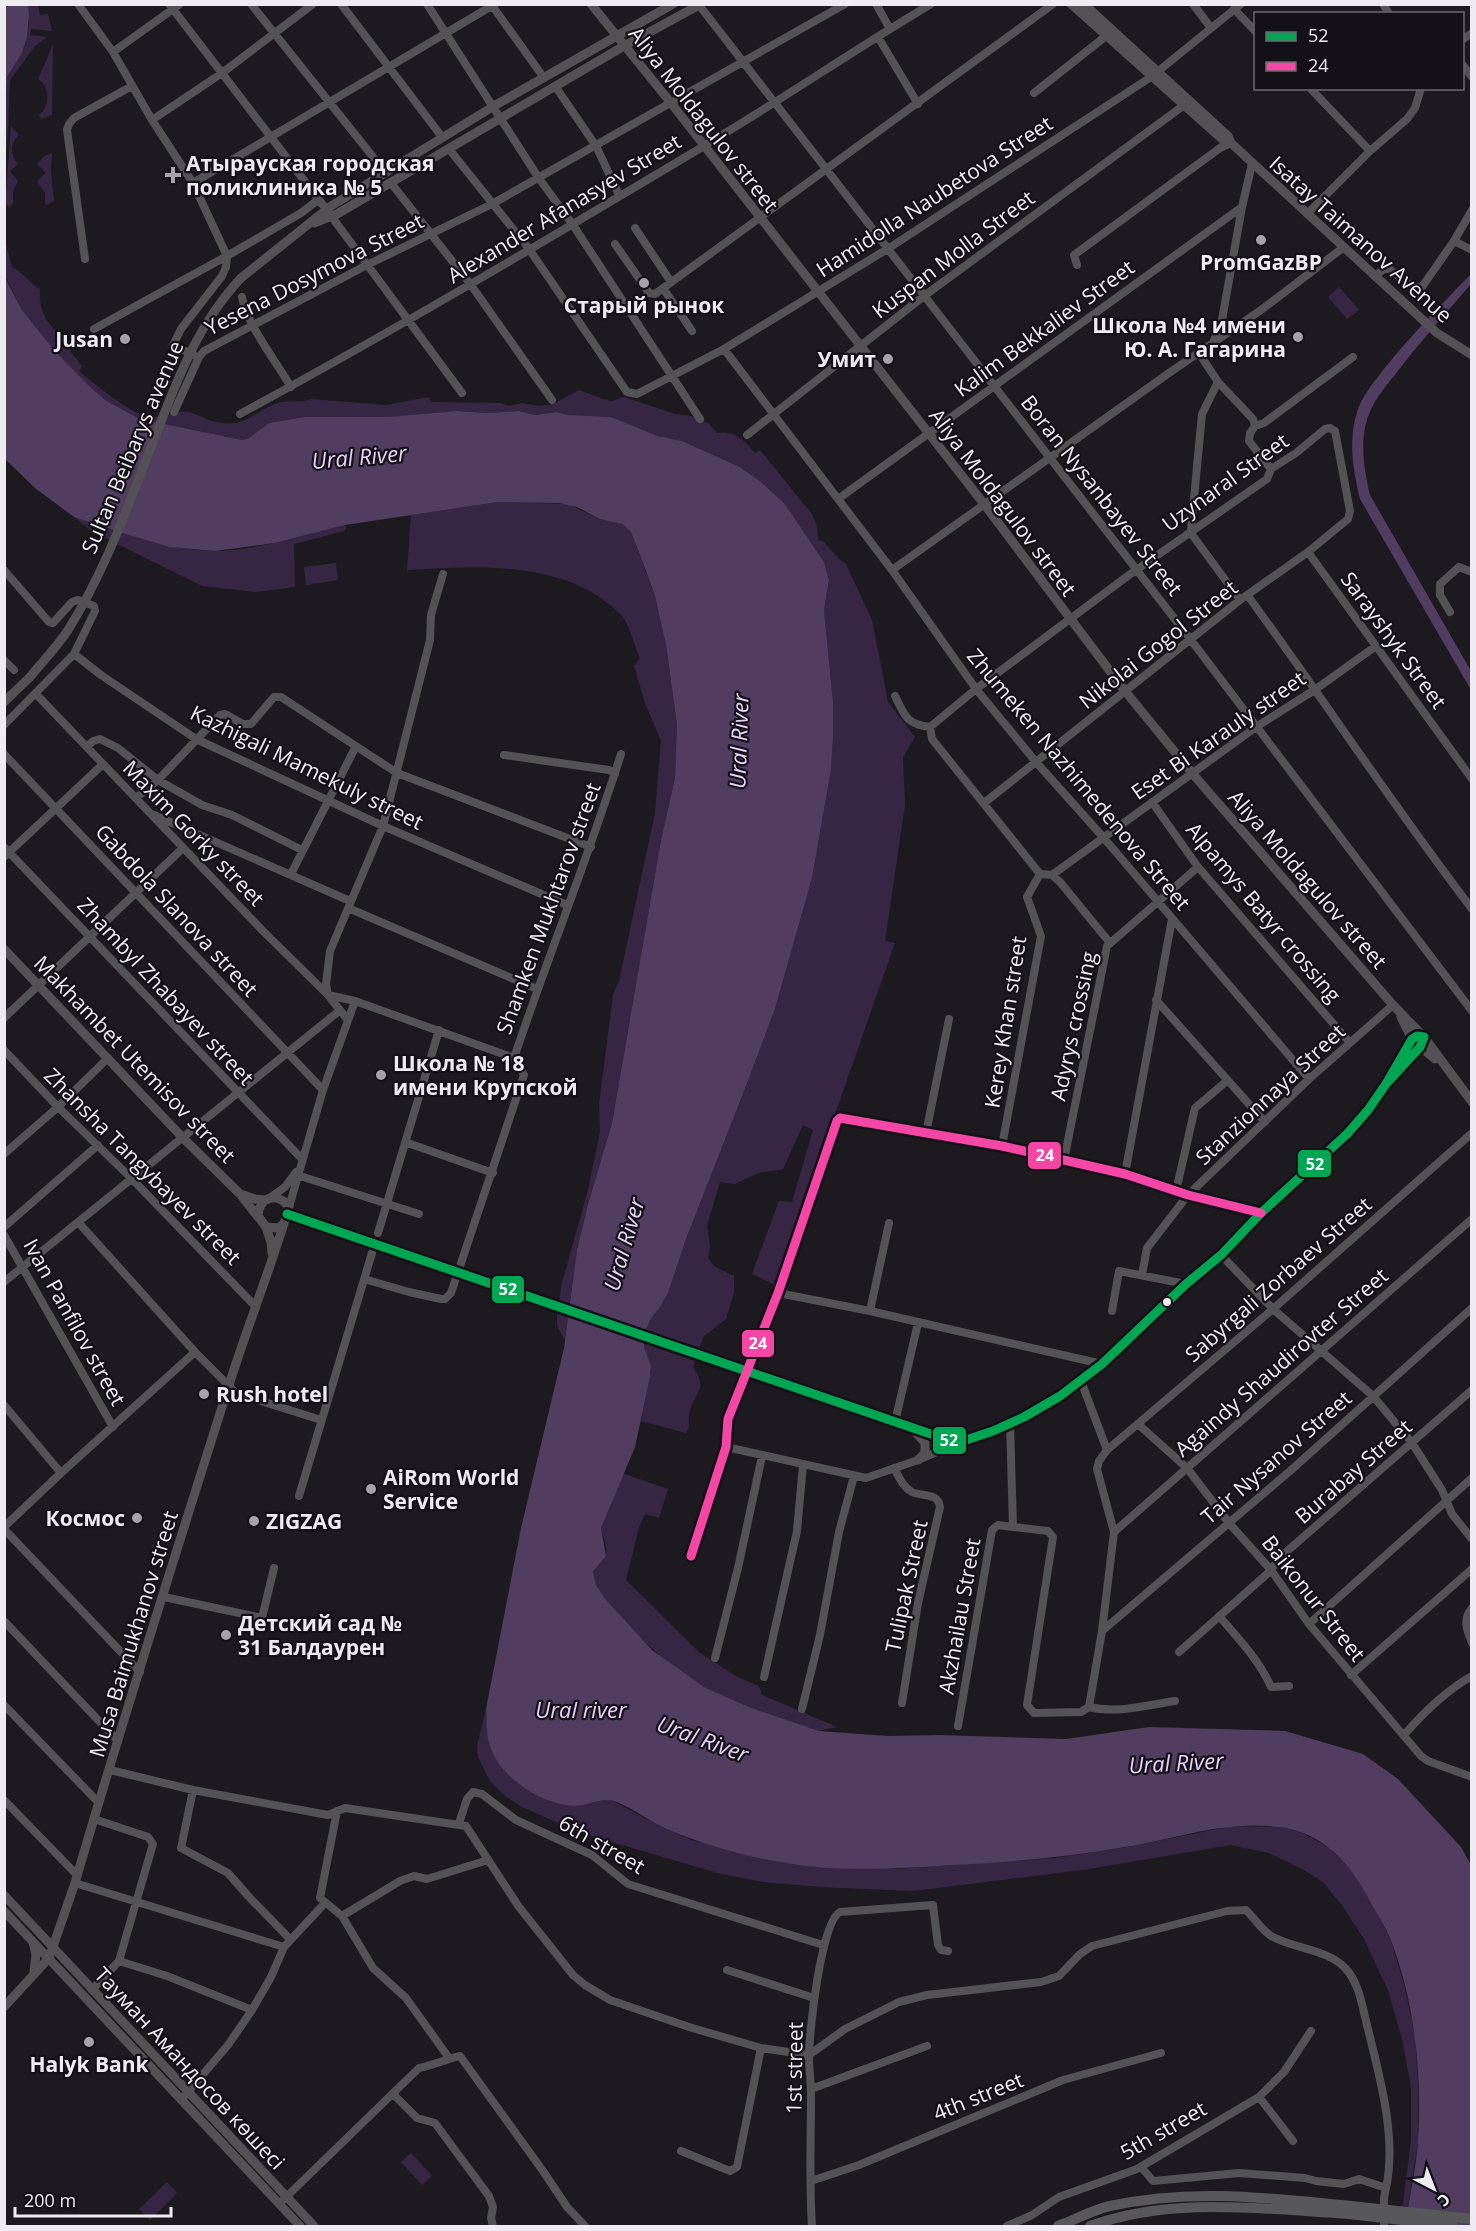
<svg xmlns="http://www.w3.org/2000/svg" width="1476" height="2231" font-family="'Open Sans',sans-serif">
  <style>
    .green { fill: #372643 }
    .water { fill: #503d5f }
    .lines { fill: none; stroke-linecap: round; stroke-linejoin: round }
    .minor { stroke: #535255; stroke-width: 8 }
    .major { stroke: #535153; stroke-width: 9 }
    .highway { stroke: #58575a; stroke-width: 10 }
    .major-bridge { stroke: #535153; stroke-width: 9 }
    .highway-bridge { stroke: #58575a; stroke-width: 10 }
    .bus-1-casing { stroke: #141017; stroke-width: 14 }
    .bus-2-casing { stroke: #141017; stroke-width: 14 }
    .bus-1 { stroke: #00a651; stroke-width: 9 }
    .bus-2 { stroke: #f346a5; stroke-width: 9 }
    .poi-dot { fill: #a5a2a8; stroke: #141017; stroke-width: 2 }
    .bus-dot { fill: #eeecf1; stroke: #141017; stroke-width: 2 }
    .labels { text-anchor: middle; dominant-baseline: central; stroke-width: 4.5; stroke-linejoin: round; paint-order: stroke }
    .street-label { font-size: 21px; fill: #eeecf1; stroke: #141017 }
    .poi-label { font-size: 21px; font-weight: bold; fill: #eeecf1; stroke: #141017; text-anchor: start }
    .water-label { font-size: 22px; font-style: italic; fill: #e8d2f9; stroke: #141017 }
    .line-badge { stroke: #141017; stroke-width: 2 }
    .badge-label { font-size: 16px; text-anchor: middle; font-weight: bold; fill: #fff }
  </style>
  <rect width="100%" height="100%" fill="#1d1a1f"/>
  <!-- green -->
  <path class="green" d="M28,5h10l2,10 8,-1 4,17 -21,-2 -1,6 17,2 -12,9 -25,34 -2,50 -3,32 1,-82 19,-34 4,-23z
    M53,45l-1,70 -11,4 -2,-4c11,-10 12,-27 -1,-36z
    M11,126l8,9c-10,8 -9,20 -1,29l-8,7 8,10 -5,9v13l-3,4 -5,-3z
    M52,153l-1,18 3,30 -7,4 -2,-1v-11l-8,-12 9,-8 -9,-9 7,-8z
    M4,238l8,29c11,5 17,16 28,22 -2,23 9,39 28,51l3,12 11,14 -3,5c16,13 54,46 73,46 12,0 26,-7 37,-5 9,2 17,8 26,10 31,6 35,-8 60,-18 11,-5 24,0 36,-5l75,6 43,-8 2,5 70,1 7,3 14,-3 18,3 13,-2 26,-14 24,9 9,2 12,-4 51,17 16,2 17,7 9,10c18,-3 27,7 38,20l5,-3 51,63 5,10 3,18h4l16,18 7,5 26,56 16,82 27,35 -12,20 2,48 -20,136 10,2 -120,342 -23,-11 27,-73 13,1 21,-72 -10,-5 -20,44 -25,4 -23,11 -15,-2 -13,44 3,20 -2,12 7,9 19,9v17l-8,26 -23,18 -10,30c17,24 -1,26 -4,48 -1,9 2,9 -3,18l-45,-12 10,-50 -7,-24v-14l8,-16 8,-10 8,-14 18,-54 60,-153 29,-77 37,-131 19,-108 2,-34v-34l-9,-92 5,-30 -5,-18 -39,-58 -25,-23 -22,-15 -56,-25 -24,-5 -47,-19 -43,-2 -11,-3 -22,3 -16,-4 -32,2 -30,-2 -70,6h-83l-35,6 -20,15 -7,2 -102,-21 -35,-19 -17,-14 -33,-35 -33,-41 -17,-34z
    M1339,287l20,23 -12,9 -19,-22z
    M498,502l70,2 32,15 18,2 13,11 24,64 11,49 11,80 -2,53 -14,62 -49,283 -24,81 -11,46 -12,90 -8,-14v-12l5,-31 26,-93 12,-58 -1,-28 14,-109 6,-14 36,-168 6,-72 -16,-38 -11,-37 6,-8c-5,-11 -11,-34 -18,-42 -54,-57 -144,-50 -215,-46l4,-55z
    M74,517c46,15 91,33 139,34 42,0 92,-16 132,-26l1,3 -2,3 -50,13 1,43 -39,5 -54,-6 -111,-55z
    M336,563l2,17 -32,5 -2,-18z
    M622,1473l46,16 -9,29 -14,-4 -6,13 -13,53 74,73 36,23 23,10 3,9 75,32 -18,4 -70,-24 -45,-20 -34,-23 -33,-29 -30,-34 -11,-16 -4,-10 12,-17 3,-8 -6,-22z
    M486,1709c1,46 20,77 65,91 7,2 16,6 23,6 12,0 24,-7 37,-6l49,26 34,15 203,28 158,-11 73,-11 104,-21 47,1 20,4 31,17 28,29 32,61 14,46 11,50 3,49v59l-13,84h-5l11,-86v-53l-9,-48 -14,-49 -24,-51 -20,-31 -21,-26 -19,-12 -35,-17 -38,-8 -148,25 -171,21 -92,-4 -57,-5 -42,-8 -140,-41 -59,-26 -18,-12 -14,-14 -12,-24 -1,-11z
    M411,2153l21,23 -10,9 -21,-23z
    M167,2182l10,11 -27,27 -11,-11z"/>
  <!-- water -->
  <path class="water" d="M5,4l23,1 1,10 -2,22 -5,16 -15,24 -2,36z
    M1471,274v10c-25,29 -50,57 -74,88 -10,13 -22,26 -28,42 -10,25 -5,56 1,81l101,176v19l-111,-191c-7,-29 -12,-58 -3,-87 5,-16 17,-30 27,-43 27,-34 57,-64 87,-95z
    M4,276l18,34 33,41 33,34 17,15 35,19 102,21 7,-2 20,-15 35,-6h83l70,-6 30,2 32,-2 16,4 22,-3 11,3 43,2 47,19 24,5 56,25 22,15 25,23 39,58 5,18 -5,30 9,92v34l-2,34 -19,108 -37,131 -29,77 -60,153 -18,54 -8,14 -8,10 -8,16v14l7,19 -1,11 -15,70 -34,81 5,28 -13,16 3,13 11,16 45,49 52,37 45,20 70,24 69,5 52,-1 126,4 83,-12 136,4 78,23 35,25 63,68 10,18v361h-66c4,-28 11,-56 13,-85 4,-67 -3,-140 -28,-203 -5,-12 -13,-24 -19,-35 -20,-39 -47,-71 -93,-76 -53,-7 -102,12 -153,20 -57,10 -114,15 -171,18 -42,3 -84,5 -126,3 -50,-3 -116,-19 -161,-39 -19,-8 -36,-23 -56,-29 -13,-1 -25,6 -37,6 -33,-2 -73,-27 -84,-60 -4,-11 -3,-25 -4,-37l35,-181 43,-180 13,-98 11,-46 24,-81 49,-283 14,-62 2,-53 -11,-80 -11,-49 -9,-25 -15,-39 -9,-8 -22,-5 -23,-12 -18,-4 -61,-1 -153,23 -70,18 -60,8 -45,-4 -45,-13 -51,-17 -39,-29 -30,-29z"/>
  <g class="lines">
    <!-- minor -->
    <path class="minor" d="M78,4l35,48 39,68 41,63 34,73 -1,11 -4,9 -41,53 -8,16 21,10
      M169,4l157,205 136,184
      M251,4l134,168
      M341,4l101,133
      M427,4l111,173 35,48 127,194
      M491,4l53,74
      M876,4l14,25
      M1193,4l18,24
      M1383,4l6,10
      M699,5l492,635 281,371
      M1234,9l22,23
      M878,37l40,67
      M1462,40l10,-7
      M113,52l67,-48
      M1462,64l10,13
      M555,86l41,60 23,49
      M1310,88l60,63
      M1034,93l72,-57
      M152,120l70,-47 91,-69
      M449,149l80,100 98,143 10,2 87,-45 165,-101 262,-171 90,-73
      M193,183l302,-179
      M391,183l80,102 81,115
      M1307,214l63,-63 37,-32 8,-11 6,-20
      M635,228l36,54
      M1454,241l18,-31
      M615,244l34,49 6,1 398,-290
      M85,259l-18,-129 2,-6 5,-6 58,-32
      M1077,265l-3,-10 146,-107 11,-5
      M1375,276l9,-7h5l24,18h9l32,-46 18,9
      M663,288l29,43
      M242,297c4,26 35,66 49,90
      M94,329l133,-73 74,-43 17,-13
      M1213,343l9,-23 20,-113 10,-43
      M724,349l168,221 84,119 60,73 67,75 206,242
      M1199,353l19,29 35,37 2,7 -5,7 -1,8 22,28
      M1218,382l-16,32 -11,116 2,6 47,64
      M174,412l25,-55 5,-6 163,-86 125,-61 353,-200
      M240,414c157,-85 310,-176 464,-268 77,-46 150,-96 227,-142
      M1255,426l9,-3 89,-66
      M747,435l177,-139 259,-190
      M838,499l404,-292
      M1308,552l164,227
      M4,570l45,52 4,1 19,-21 6,-2 16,6 1,5 -21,43 27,21 95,64 187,87 184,79
      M892,570l277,-197 92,-63 83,-63
      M443,574l-12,41 -1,25 -47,186 -53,125 -4,33 2,11 27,6 159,57
      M1248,596c76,104 146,211 224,313
      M1450,612l-10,-17v-11l19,-17 13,5
      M4,660l10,10
      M36,694l226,236 66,65 19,24
      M895,696c10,20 11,28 35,31l2,12 108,135 12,1 8,7 50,61
      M4,725l70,-71
      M930,727l46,-38 153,-114 138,-96 4,-10 25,-16 29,-24 5,-1 5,3 15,80 -2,8 -40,33 -68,48 -256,203
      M87,747l6,-6 7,-2 18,9 40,32 44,25 30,10 70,35
      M4,754l319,336
      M504,755l105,15 6,4
      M136,798l22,-18 62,-65 5,-1 18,10h8l23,-27h7l116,76 194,74
      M1152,802l46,65 152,176
      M154,815l196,86
      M4,847l298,312
      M4,857l99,-93
      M291,874l64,-126
      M1052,875l204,-148 60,-38 60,-43
      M348,908l189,81
      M1156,1000l109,122
      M4,1018l179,-170
      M4,1050l54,57 73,71 125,129
      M926,1133l23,-114
      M405,1142l88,31
      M1002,1146l39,-210 -14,-39 13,-23
      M4,1154l54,-47 50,-49
      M1064,1160l43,-214 91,-79
      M1125,1174l47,-255
      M297,1175l122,39
      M1176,1191l19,-83 33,-28
      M271,1197l14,-10 11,-15
      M289,1207l34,-117 32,-89
      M78,1222l117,130 41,41 85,27
      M4,1227l94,-82
      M378,1233l61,-203
      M4,1235l109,192
      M1221,1255l52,54 100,87 39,47 30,47 10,24 20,25
      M1142,1275l5,-27 41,-53 121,-116 84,-74
      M364,1279l45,13 32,7h4l6,-6 73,-218 -10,-17c34,-102 75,-202 107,-304
      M4,1282l335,-271
      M778,1293l92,18 232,53
      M870,1311l19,-88
      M1112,1311l7,-40 67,13
      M1081,1381l26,69 -8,11 -2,8 17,63 -12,99 -13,76
      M4,1405l57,68
      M895,1422l23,-99
      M1139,1425l48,43 42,55 42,47 38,54 112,132 7,5 44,16
      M726,1447l140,31 52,-18 39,-17
      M1107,1450l166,-141 199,-176
      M894,1468c5,9 9,19 18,24 10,5 26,0 28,15l-22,96 -16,100
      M299,1496l73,-243
      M4,1527l57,-54 134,-121
      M1013,1527l35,4 5,6 -26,168 7,8 47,-1 8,-5
      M4,1529l136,143
      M1114,1532l358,-313
      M691,1556l35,-109 2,-28 50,-126 59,-172 3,-3 162,28 123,28 63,21 73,18
      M164,1597l98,21 12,-50
      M1472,1608c-10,12 -5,22 0,35
      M1219,1616c19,22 40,44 52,71l18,-1
      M4,1621l114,120
      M1309,1624l163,-146
      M1102,1631l188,-160 182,-163
      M1179,1652l88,-78 18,-21 187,-163
      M715,1658l23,-90 24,-112
      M1351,1675l121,-106
      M764,1677l33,-146 6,-66
      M4,1705l95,98
      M1089,1707c28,7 58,-2 86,-6
      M802,1709l18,-74 19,-103 15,-56
      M958,1726l34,-196 6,-5 15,2 -3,-104
      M1404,1735c20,-23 41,-44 68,-59
      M110,1770l83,20 135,25 17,-7 121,18 53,81 54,68 12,10 25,15 79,27 72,21 48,7 36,-26 54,-27 28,-7 114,-13 18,-6 21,-22 12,-8 135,-35 19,-1c8,8 15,19 25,26 23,13 57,13 75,33 14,15 17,42 22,60 12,49 29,109 18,159l-27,-9 -15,5 -28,-3 -11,-3 -66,-5 -86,8 -12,-14
      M193,1790l-12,58 47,25 21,24 41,42
      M4,1800l73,75
      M337,1811l-17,87 22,18 31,52 33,30 43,60
      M459,1823l8,-24 6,-7 9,2 34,26 76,35 36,29 195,61
      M75,1883l209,64
      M342,1916l58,-35 14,-5 13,3 61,-19
      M119,1961l48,15 85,34
      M727,1970l87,28
      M92,1990l27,-29 34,-117 -5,-7 -54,-18
      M811,2089l116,-43
      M394,2095l23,23 18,5 22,30 32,43 4,11 -2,11 2,8
      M1259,2097l34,44
      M181,2100l47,-55 24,-35 19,-33 13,-30 41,-44
      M681,2151l49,20 7,-4 24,-119
      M811,2181l48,-16 204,-85 98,-27
      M279,2204l140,-136c15,-3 27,-9 41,-12l83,115 24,36 18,19
      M812,2226c-3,-44 -1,-88 -1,-133 0,-12 -2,-24 -2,-36 0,-24 12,-136 31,-145l93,-7 5,40 3,5 7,1
      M1007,2226l25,-11 27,-18 78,-28 122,-72 25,-25 27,-41
      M1384,2226v-28l2,-10"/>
    <!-- major -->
    <path class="major" d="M591,4l80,99 313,401 141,187 67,82 201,232 31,32 48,65
      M1071,4l152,136 8,3
      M1084,4l144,132 3,7 206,190 35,22
      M314,223l23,-9 287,-168 77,-42
      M241,278l90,-72 163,-100 179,-102
      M4,702l26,-25
      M4,949l178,188 58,57 18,23
      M1401,1017l11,22 23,20
      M240,1194l15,5 10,1
      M287,1214l156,52
      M266,1227l5,15 1,11
      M771,1379l186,64 36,-12 31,-14 36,-21 42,-32 84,-80 35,-29 40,-42 86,-79 21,-24 18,-26 26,-45 5,-3 7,1 -4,10 -34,37
      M913,1429l12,14v10l-7,7
      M4,1895l310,331
      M4,1911l296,315
      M33,1942l3,13 -2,17
      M4,2007l45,-49 26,-75c48,-165 101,-330 153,-495 19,-61 43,-120 61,-181 -11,-15 -30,-11 -31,9l8,11 12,1 6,-4"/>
    <!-- highway -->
    <path class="highway" d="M1058,2226c17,-6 34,-16 52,-20 83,-18 157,-8 241,0
      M1090,2226c82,-30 173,-17 259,-12"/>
    <!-- major-bridge -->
    <path class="major-bridge" d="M30,677c12,-15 27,-30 38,-47 33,-52 56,-113 78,-170 26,-65 46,-130 95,-182
      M443,1266l328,113"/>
    <!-- highway-bridge -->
    <path class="highway-bridge" d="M1351,2206l121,13
      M1349,2214l104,12"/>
    <!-- bus-1 casing -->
    <g class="bus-1-casing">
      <path id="bus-1" d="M287,1214l670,229 36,-12 31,-14 36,-21 42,-32 84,-80 35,-29 40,-42 86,-79 21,-24 18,-26 26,-45 5,-3 7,1 -4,10 -34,37"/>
    </g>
    <!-- bus-2 casing -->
    <g class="bus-2-casing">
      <path id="bus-2" d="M691,1556l35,-109 2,-28 50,-126 59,-172 3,-3 162,28 123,28 63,21 73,18"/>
    </g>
    <!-- bus-1 -->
    <use href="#bus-1" class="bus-1"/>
    <!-- bus-2 -->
    <use href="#bus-2" class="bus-2"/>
  </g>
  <!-- markers -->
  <g class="poi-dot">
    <path d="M170 166h6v6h6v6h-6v6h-6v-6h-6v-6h6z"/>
    <circle cx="1261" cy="240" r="6"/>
    <circle cx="644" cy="283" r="6"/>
    <circle cx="1298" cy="337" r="6"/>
    <circle cx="125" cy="339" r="6"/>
    <circle cx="888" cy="359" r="6"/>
    <circle cx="381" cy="1075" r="6"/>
    <circle cx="204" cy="1394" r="6"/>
    <circle cx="371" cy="1489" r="6"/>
    <circle cx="137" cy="1518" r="6"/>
    <circle cx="254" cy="1521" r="6"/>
    <circle cx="226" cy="1635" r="6"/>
    <circle cx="89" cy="2042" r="6"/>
  </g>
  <circle class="bus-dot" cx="1167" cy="1302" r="5"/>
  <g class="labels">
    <!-- street labels -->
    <g class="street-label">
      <text transform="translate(704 119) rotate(52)">Aliya Moldagulov street</text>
      <text transform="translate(934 196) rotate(-33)">Hamidolla Naubetova Street</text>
      <text transform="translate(564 208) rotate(-31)">Alexander Afanasyev Street</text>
      <text transform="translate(1361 239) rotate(42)">Isatay Taimanov Avenue</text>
      <text transform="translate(953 254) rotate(-37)">Kuspan Molla Street</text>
      <text transform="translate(314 274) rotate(-27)">Yesena Dosymova Street</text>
      <text transform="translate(1044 328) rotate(-36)">Kalim Bekkaliev Street</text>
      <text transform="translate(132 447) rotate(-67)">Sultan Beibarys avenue</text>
      <text transform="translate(1225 482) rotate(-36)">Uzynaral Street</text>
      <text transform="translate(1102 495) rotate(52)">Boran Nysanbayev Street</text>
      <text transform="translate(1003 502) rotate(53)">Aliya Moldagulov street</text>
      <text transform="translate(1394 640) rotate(54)">Sarayshyk Street</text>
      <text transform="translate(1158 644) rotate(-38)">Nikolai Gogol Street</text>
      <text transform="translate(1218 735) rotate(-35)">Eset Bi Karauly street</text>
      <text transform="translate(307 767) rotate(26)">Kazhigali Mamekuly street</text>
      <text transform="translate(1079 779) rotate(50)">Zhumeken Nazhimedenova Street</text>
      <text transform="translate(194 833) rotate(46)">Maxim Gorky street</text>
      <text transform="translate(1308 879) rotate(49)">Aliya Moldagulov street</text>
      <text transform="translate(548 908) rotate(-70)">Shamken Mukhtarov street</text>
      <text transform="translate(177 910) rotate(47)">Gabdola Slanova street</text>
      <text transform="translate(1264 912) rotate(50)">Alpamys Batyr crossing</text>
      <text transform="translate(166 991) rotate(47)">Zhambyl Zhabayev street</text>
      <text transform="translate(1005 1022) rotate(-81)">Kerey Khan street</text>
      <text transform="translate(1073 1026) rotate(-78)">Adyrys crossing</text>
      <text transform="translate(135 1059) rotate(46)">Makhambet Utemisov street</text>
      <text transform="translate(1270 1094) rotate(-43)">Stanzionnaya Street</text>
      <text transform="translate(143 1166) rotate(45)">Zhansha Tangybayev street</text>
      <text transform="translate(1278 1279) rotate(-41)">Sabyrgali Zorbaev Street</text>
      <text transform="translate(75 1322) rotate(61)">Ivan Panfilov street</text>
      <text transform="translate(1281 1362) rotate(-41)">Againdy Shaudirovter Street</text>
      <text transform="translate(1276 1457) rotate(-41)">Tair Nysanov Street</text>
      <text transform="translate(1353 1471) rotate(-41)">Burabay Street</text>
      <text transform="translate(906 1586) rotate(-78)">Tulipak Street</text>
      <text transform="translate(1314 1598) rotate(52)">Baikonur Street</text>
      <text transform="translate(959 1616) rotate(-80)">Akzhailau Street</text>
      <text transform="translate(133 1634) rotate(-73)">Musa Baimukhanov street</text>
      <text transform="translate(602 1844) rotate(30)">6th street</text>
      <text transform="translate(190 2068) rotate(47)">Тауман Амандосов көшесі</text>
      <text transform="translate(794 2068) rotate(-89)">1st street</text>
      <text transform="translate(978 2096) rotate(-22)">4th street</text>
      <text transform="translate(1163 2130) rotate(-30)">5th street</text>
    </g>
    <!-- poi labels -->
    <g class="poi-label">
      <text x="186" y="163">Атырауская городская<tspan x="186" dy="24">поликлиника № 5</tspan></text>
      <text x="1261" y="262" text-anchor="middle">PromGazBP</text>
      <text x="644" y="305" text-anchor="middle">Старый рынок</text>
      <text x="1286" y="325" text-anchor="end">Школа №4 имени<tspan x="1286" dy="24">Ю. А. Гагарина</tspan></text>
      <text x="113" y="339" text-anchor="end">Jusan</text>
      <text x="876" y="359" text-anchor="end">Умит</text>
      <text x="393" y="1063">Школа № 18<tspan x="393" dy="24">имени Крупской</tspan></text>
      <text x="216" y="1394">Rush hotel</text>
      <text x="383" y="1477">AiRom World<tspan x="383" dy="24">Service</tspan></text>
      <text x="125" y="1518" text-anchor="end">Космос</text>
      <text x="266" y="1521">ZIGZAG</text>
      <text x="238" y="1623">Детский сад №<tspan x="238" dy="24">31 Балдаурен</tspan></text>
      <text x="89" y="2064" text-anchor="middle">Halyk Bank</text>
    </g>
    <!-- water labels -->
    <g class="water-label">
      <text transform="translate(359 456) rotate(-5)">Ural River</text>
      <text transform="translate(738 741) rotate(-88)">Ural River</text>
      <text transform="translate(623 1244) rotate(-74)">Ural River</text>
      <text x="581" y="1709">Ural river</text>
      <text transform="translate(703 1738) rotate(20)">Ural River</text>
      <text transform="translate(1176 1762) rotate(-3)">Ural River</text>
    </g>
  </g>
  <g class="line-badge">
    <rect x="1027" y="1141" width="35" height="29" rx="6" fill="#f346a5"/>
    <rect x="1297" y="1149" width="35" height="29" rx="6" fill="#00a651"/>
    <rect x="491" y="1275" width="34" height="29" rx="6" fill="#00a651"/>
    <rect x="741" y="1329" width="34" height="29" rx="6" fill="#f346a5"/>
    <rect x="932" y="1426" width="35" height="29" rx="6" fill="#00a651"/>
  </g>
  <g class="badge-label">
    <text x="1045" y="1161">24</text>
    <text x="1315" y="1170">52</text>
    <text x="508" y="1295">52</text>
    <text x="758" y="1349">24</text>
    <text x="949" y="1446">52</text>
  </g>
  <!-- border -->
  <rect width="1476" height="2231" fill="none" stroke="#eeecf1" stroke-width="12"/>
  <!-- legend -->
  <rect x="1254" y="12" width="210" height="78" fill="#141017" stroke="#6b686e" stroke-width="1.5"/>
  <rect x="1266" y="32" width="30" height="9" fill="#00a651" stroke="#6b686e" stroke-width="1.5"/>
  <text x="1308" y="42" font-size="18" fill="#eeecf1">52</text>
  <rect x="1266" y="62" width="30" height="9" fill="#f346a5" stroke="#6b686e" stroke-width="1.5"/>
  <text x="1308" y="72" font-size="18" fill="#eeecf1">24</text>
  <!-- north arrow -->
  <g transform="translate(1434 2189) rotate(138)" stroke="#141017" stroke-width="4.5" paint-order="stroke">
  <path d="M0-4.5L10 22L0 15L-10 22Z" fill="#eeecf1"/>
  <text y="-9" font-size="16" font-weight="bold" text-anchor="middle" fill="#eeecf1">С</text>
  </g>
  <!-- scale -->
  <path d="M15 2207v9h156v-9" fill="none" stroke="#eeecf1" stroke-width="3"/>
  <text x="24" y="2207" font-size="18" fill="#eeecf1" stroke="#141017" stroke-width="4.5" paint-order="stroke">200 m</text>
</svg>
